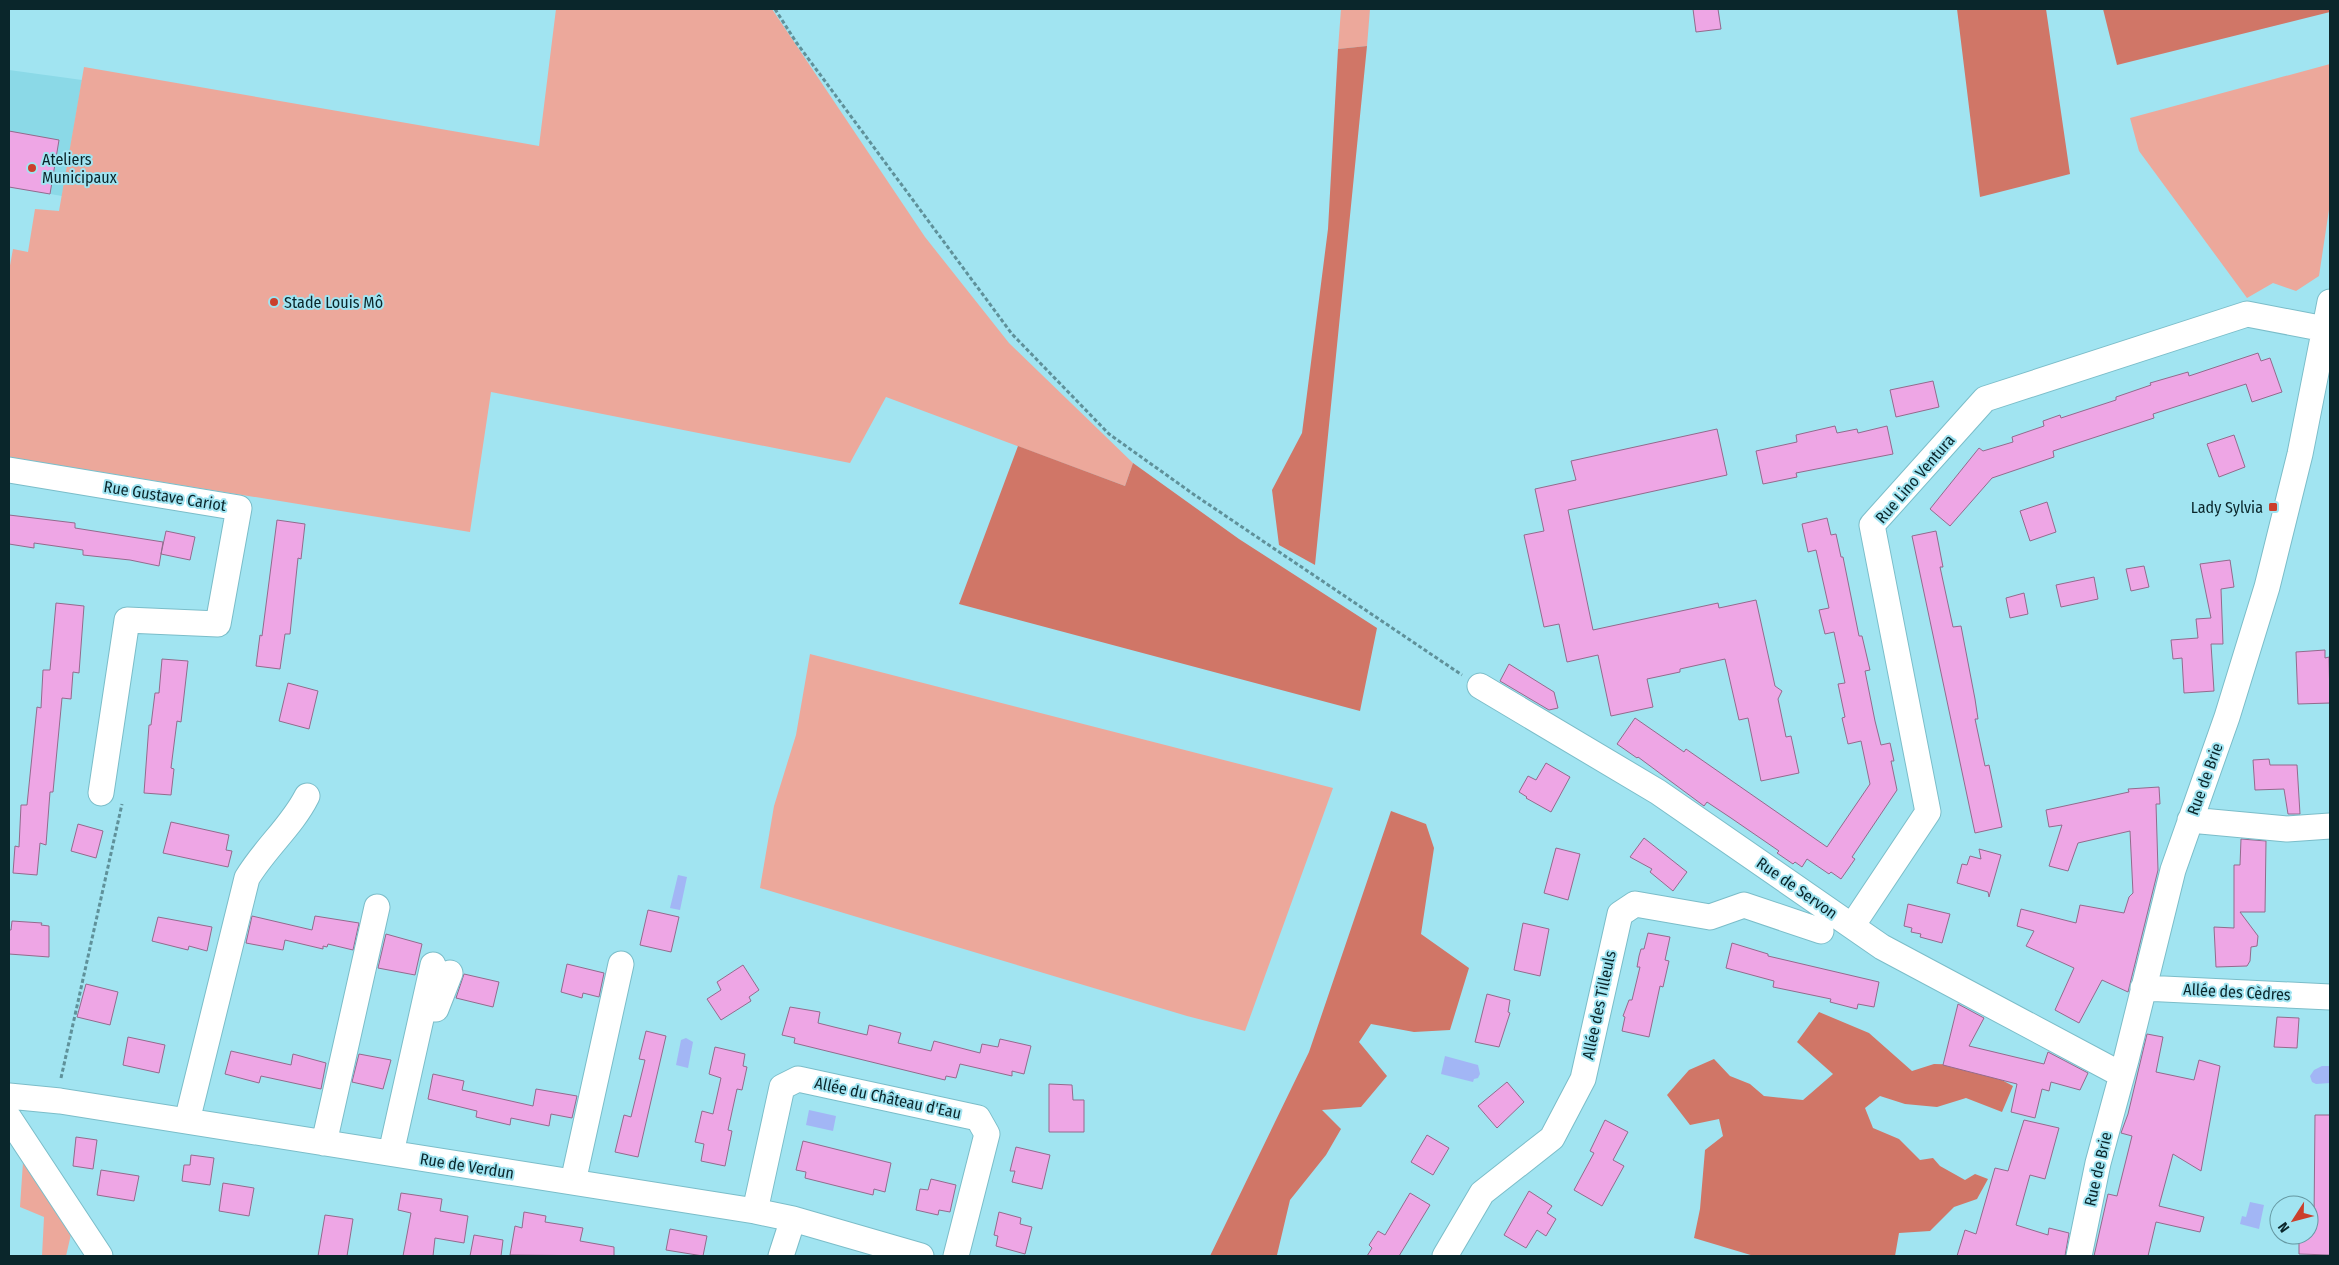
<svg xmlns="http://www.w3.org/2000/svg" width="2339" height="1265" font-family="'Fira Sans Condensed',sans-serif">
  <style>
    .built { fill: #8bd9e7 }
    .green { fill: #eca89b }
    .forest { fill: #d07667 }
    .water { fill: #a2b6f5 }
    .building { fill: #eea6e5; stroke: #936b8d }
    .lines { fill: none; stroke-linecap: round; stroke-linejoin: round }
    .minor-casing { stroke: #7bbdc9; stroke-width: 27 }
    .path { stroke: #5f919a; stroke-width: 3; stroke-dasharray: 4 2.5; stroke-linecap: butt }
    .minor { stroke: #fff; stroke-width: 25 }
    .poi-dot { fill: #cb3f2c; stroke: #a1e4f1; stroke-width: 2 }
    .labels { text-anchor: middle; dominant-baseline: central; stroke-width: 4; stroke-linejoin: round; paint-order: stroke }
    .poi-label { font-size: 16px; fill: #0a262b; stroke: #a1e4f1; text-anchor: start }
    .street-label { font-size: 16px; fill: #0a262b; stroke: #a1e4f1 }
  </style>
  <rect width="100%" height="100%" fill="#a1e4f1"/>
  <!-- built -->
  <path class="built" d="M9,70l73,10 -20,116 -53,-9z"/>
  <!-- green -->
  <path class="green" d="M556,9h216l153,228 84,106 124,120 -8,23 -239,-89 -36,66 -359,-71 -21,140 -461,-75v-186l4,-22 15,3 7,-43 24,2 25,-144 455,79z
    M1341,9h29l-3,37 -29,3z
    M2330,64v139l-11,73 -23,15 -23,-8 -26,15 -108,-147 -9,-33z
    M810,654l523,134 -88,243 -58,-15 -427,-128 14,-82 22,-71z
    M23,1162l49,68 -6,26h-24l2,-39 -24,-10z"/>
  <!-- forest -->
  <path class="forest" d="M1957,9h89l24,165 -90,23z
    M2103,9h227v3l-213,53z
    M1367,46l-52,519 -36,-20 -7,-55 30,-57 26,-204 10,-180z
    M1018,446l107,40 8,-23 106,76 138,89 -17,83 -401,-107z
    M1391,811l35,13 8,24 -13,86 48,34 -19,62 -36,2 -43,-8 -12,18 28,34 -26,31 -39,3 19,19 -15,26 -36,45 -13,55 -67,1 99,-204z
    M1819,1012l50,21 43,38 22,-7 40,1 39,21 -11,26 -36,-14 -29,9 -32,-3 -25,-8 -15,12 8,20 26,11 21,21 13,-2 7,8 25,14 10,-6 13,5 -11,20 -23,8 -24,24 -31,2 -4,23h-141l-60,-18 6,-29 5,-59 18,-14 -4,-17 -29,6 -23,-30 22,-25 25,-11 16,17 20,8 14,12 39,4 30,-26 -36,-32z"/>
  <!-- water -->
  <path class="water" d="M678,875l9,2 -7,33 -10,-2z
    M686,1038l7,4 -5,26 -12,-3 5,-25z
    M1445,1056l33,9 2,9 -2,4 -4,1 -1,3 -32,-8z
    M2322,1066h8v17l-14,1 -4,-2 -2,-6 4,-6z
    M809,1110l27,6 -3,15 -27,-6z
    M2250,1202l14,3 -5,24 -19,-5 2,-8 4,1z"/>
  <!-- building -->
  <path class="building" d="M1693,9h25l3,20 -25,3z
    M9,131l50,9 -9,54 -41,-7z
    M2258,353l3,8 9,-3 12,34 -30,10 -6,-18 -93,30 1,4 -101,33 1,6 -62,21 -42,48 -20,-17 49,-61 4,3 30,-9 -1,-5 32,-11 -1,-5 17,-6 1,3 55,-18v-3l35,-12 -1,-2 38,-11 1,4z
    M1933,381l6,26 -43,10 -6,-27z
    M1835,426l2,7 20,-4 1,4 29,-7 6,28 -97,19 1,4 -34,7 -7,-33 41,-9 -1,-7z
    M1717,429l10,46 -159,35 25,120 125,-27 1,5 37,-8 19,86 7,5 -4,8 8,38 5,-1 8,37 -38,8 -13,-63 -9,2 -14,-61 -45,10v3l-33,7 6,28 -42,9 -13,-61 -31,7 -8,-38 -15,3 -20,-92 20,-4 -9,-42 41,-9 -5,-19z
    M2234,435l11,32 -26,10 -12,-33z
    M2047,502l9,30 -26,9 -10,-30z
    M9,515l66,8v5l88,14 -4,24 -29,-6 -47,-5v-5l-49,-7v5l-25,-4z
    M1827,518l4,17 5,-1 5,23h2l16,79h3l8,34 -5,1 10,50 6,24 9,-2 4,18h-3l6,29 -45,67 3,2 -14,20 -10,-7 -2,2 -22,-15 -5,8 -7,-5 -2,2 -16,-11 2,-2 -48,-33 -24,-16 -3,4 -66,-49 -1,1 -20,-14 18,-26 49,34 2,-3 141,98 43,-63 -9,-43 -13,3 -6,-26 3,-1 -7,-33 7,-1 -11,-51 -9,2 -6,-24 10,-2 -13,-58 -8,2 -6,-28z
    M277,520l28,4 -4,35 -3,-1 -8,76h-5l-5,35 -24,-3 4,-31 2,1z
    M166,531l29,6 -5,23 -29,-6z
    M1936,531l7,36h-3l13,60 8,-1 14,73 3,20h-3l10,47 4,-1 13,62 -27,6 -63,-297z
    M2230,560l4,27 -13,2 2,55h-12l3,47 -30,2 -2,-35 -9,1 -2,-19 27,-2 -2,-19 15,-1 -11,-54z
    M2144,566l5,21 -18,4 -5,-22z
    M2094,577l4,22 -37,8 -5,-22z
    M2024,593l4,21 -18,4 -4,-20z
    M56,603l28,3 -5,67 -6,-1 -2,27 -9,-1 -9,94h-3l-4,53 -6,-2 -3,32 -24,-2 2,-27 4,1 2,-42h6l10,-98 4,1 2,-38h7z
    M2325,650v8l4,-1 1,46 -32,1 -2,-52z
    M162,659l26,2 -7,61 -4,-1 -6,47 3,1 -3,26 -27,-2 5,-68h2l4,-32h4z
    M1509,664l45,28 4,16 -9,2 -49,-29z
    M288,683l30,8 -9,38 -30,-8z
    M2269,759l1,6h27l3,49h-12l-4,-25 -29,1 -2,-30z
    M1546,763l24,14 -19,35 -25,-14 1,-1 -8,-5 9,-16 8,4z
    M2159,787l1,17h-4l2,66 -30,122 -26,-12 -23,43 -24,-13 19,-42 -48,-22 8,-15 -17,-5 4,-17 55,14 4,-18 44,8 5,-16 4,-4 -3,-62 -52,12 -10,28 -19,-5 13,-41 -13,2 -3,-17 83,-18 -1,-3z
    M171,822l58,13 -3,15 6,1 -4,16 -65,-14z
    M78,824l25,7 -7,27 -25,-7z
    M1644,838l43,34 -14,19 -23,-19 2,-3 -22,-12z
    M2241,839l25,2 -1,71h-25l18,24 -1,10 -6,1 -1,14 -3,5 -31,1 -2,-40 20,1v-63h6z
    M1556,848l24,6 -12,46 -24,-7z
    M1979,849l22,6 -12,42 -1,-5 -31,-9 5,-19 5,1 3,-9 11,3z
    M1908,904l42,10 -8,29 -22,-6 1,-3 -10,-2 1,-4 -8,-2z
    M648,910l31,7 -8,35 -31,-7z
    M252,916l60,14 3,-14 44,7 -6,27 -25,-6 -1,3 -4,-1v3l-38,-9 -2,10 -37,-7z
    M158,917l54,10 -5,24 -18,-5 -1,4 -36,-9z
    M12,921l30,2 -1,2 8,1v31l-40,-3v-24h2z
    M1523,923l26,6 -9,47 -26,-6z
    M1648,933l22,4 -5,23 4,1 -6,26 -3,-1 -11,51 -27,-6 3,-14 -2,-1 6,-16h3l8,-33h-3l2,-11 2,-7h3z
    M386,934l36,10 -7,31 -37,-7z
    M1732,943l36,11v2l111,26 -5,25 -16,-3 -1,5 -27,-7 1,-3 -58,-12 1,-6 -48,-13z
    M567,964l37,9 -5,24 -16,-4 -1,5 -21,-6z
    M743,965l16,25 -10,7 2,4 -30,19 -14,-21 14,-9 -4,-8z
    M464,974l35,8 -6,25 -37,-9z
    M86,984l32,8 -8,33 -33,-8z
    M1487,994l23,6 -2,12 2,1 -11,34 -24,-5z
    M1958,1004l26,14 -15,28 75,18 4,-12 40,21 -8,17 -29,-8 -2,9 -7,-2 -7,29 -24,-6 6,-28 -74,-19z
    M790,1007l30,5 -2,11 16,4 33,8 2,-10 32,8 -3,10 33,8 3,-10 46,12 2,-9 16,3 2,-8 31,7 -7,28 -12,-3v5l-52,-12 -4,14 -10,-2 -1,4 -151,-37 1,-5 -13,-3z
    M2277,1017l22,1 -2,30 -23,-1z
    M646,1031l20,5 -28,121 -23,-5 9,-37 7,2 14,-57 -6,-1z
    M2147,1034l16,3 -7,35 38,8 5,-20 21,6 -19,105 -28,-17 -14,52 45,11 -4,15 -44,-10 -8,34h-54l14,-62 9,2 15,-60 -11,-3 7,-19z
    M128,1037l37,8 -6,28 -36,-8z
    M715,1047l30,7 -2,12 4,1 -5,23 -5,-1 -9,41 4,1 -7,35 -24,-5 3,-17 -9,-2 7,-31 11,3 8,-36 -12,-4z
    M231,1051l60,14 2,-11 33,9 -5,26 -60,-13 -2,7 -34,-9z
    M359,1054l32,6 -8,29 -31,-7z
    M433,1074l31,7 -2,9 71,16 3,-17 41,7 -5,22 -21,-4 -2,12 -38,-8 -1,7 -34,-8 1,-6 -49,-12z
    M1507,1082l17,20 -27,26 -19,-22z
    M1049,1084l23,1 1,15h11v32h-35z
    M2315,1115h15v140l-31,-1v-19h10v-13h5z
    M1605,1120l23,12 -15,28 11,6 -22,40 -28,-16 20,-37 -4,-2z
    M2024,1120l35,8 -14,51 -15,-4 -14,50 32,10 1,-7 20,5 -4,23h-108l8,-26 11,4 19,-66 13,3z
    M1427,1135l22,13 -16,27 -22,-13z
    M76,1137l21,3 -4,29 -20,-3z
    M803,1141l88,22 -6,29 -11,-3 -1,6 -68,-17 1,-6 -10,-2z
    M1016,1147l34,8 -8,34 -30,-7 3,-11h-5z
    M191,1155l23,3 -4,27 -28,-4 2,-16h6z
    M101,1170l38,6 -5,25 -37,-6z
    M931,1179l25,6 -6,27 -11,-2 -1,5 -22,-5 4,-21 8,1z
    M223,1183l31,5 -5,28 -30,-5z
    M1529,1191l23,15 -5,7 9,6 -10,17 -9,-6 -11,18 -22,-13z
    M401,1193l41,6 -2,12 28,5 -4,27 -29,-5 -2,18h-30l8,-43 -13,-3z
    M1410,1193l20,12 -31,51h-32l5,-8 -3,-3 9,-14 7,4z
    M524,1212l22,4 -1,6 38,6 -3,13 34,6v9l-104,-1 5,-29 7,2z
    M999,1212l22,6 -1,6 12,3 -7,27 -29,-8 2,-10 -4,-1z
    M325,1215l28,4 -6,37h-29z
    M670,1229l37,7 -4,20 -37,-6z
    M474,1235l29,5 -2,16h-31z"/>
  <g class="lines">
    <!-- minor casing -->
    <g class="minor-casing">
      <path id="minor" d="M9,470l230,38 -21,116 -91,-4 -26,173
        M1480,686l178,106 224,155 240,128
        M2190,820l97,9 43,-3
        M1852,926l76,-114 -56,-287 113,-126 262,-85 78,15
        M2143,988l187,9
        M436,1009l14,-36
        M9,1096l51,5 695,110 38,8 128,37
        M9,1118l91,138
        M187,1121l60,-243c18,-30 45,-52 60,-82
        M324,1143l53,-236
        M391,1153l42,-188
        M573,1182l48,-218
        M755,1211l27,-124 16,-8 180,39 9,16 -31,122
        M781,1256l12,-37
        M1445,1256l37,-63 70,-55 31,-59 37,-165 15,-10 75,13 34,-12 77,26
        M2079,1256l19,-93 28,-103 47,-190 54,-153 40,-130 33,-133 30,-152"/>
    </g>
    <!-- path -->
    <path class="path" d="M775,9l21,33 216,292 97,100 87,62 266,179
      M61,1078l61,-274"/>
    <!-- minor -->
    <use href="#minor" class="minor"/>
  </g>
  <!-- markers -->
  <g class="poi-dot">
    <circle cx="32" cy="168" r="5"/>
    <circle cx="274" cy="302" r="5"/>
    <rect x="2268" y="502" width="10" height="10" rx="2.5"/>
  </g>
  <g class="labels">
    <!-- poi labels -->
    <g class="poi-label">
      <text x="42" y="159">Ateliers<tspan x="42" dy="18">Municipaux</tspan></text>
      <text x="284" y="302">Stade Louis Mô</text>
      <text x="2263" y="507" text-anchor="end">Lady Sylvia</text>
    </g>
    <!-- street labels -->
    <g class="street-label">
      <text transform="translate(1915 479) rotate(-49)">Rue Lino Ventura</text>
      <text transform="translate(165 496) rotate(9)">Rue Gustave Cariot</text>
      <text transform="translate(2205 779) rotate(-70)">Rue de Brie</text>
      <text transform="translate(1797 888) rotate(35)">Rue de Servon</text>
      <text transform="translate(2237 992) rotate(3)">Allée des Cèdres</text>
      <text transform="translate(1599 1005) rotate(-78)">Allée des Tilleuls</text>
      <text transform="translate(888 1098) rotate(12)">Allée du Château d'Eau</text>
      <text transform="translate(467 1166) rotate(9)">Rue de Verdun</text>
      <text transform="translate(2098 1169) rotate(-77)">Rue de Brie</text>
    </g>
  </g>
  <!-- border -->
  <rect width="2339" height="1265" fill="none" stroke="#0a262b" stroke-width="20"/>
  <!-- north arrow -->
  <g transform="translate(2294 1220) rotate(234)"><circle r="24" fill="#a1e4f1" stroke="#6598a2"/>
  <path d="M0-4L9 19L0 12L-9 19Z" fill="#cb3f2c"/>
  <text y="-8" font-size="14" font-weight="bold" text-anchor="middle" fill="#0a262b">N</text>
  </g>
</svg>
